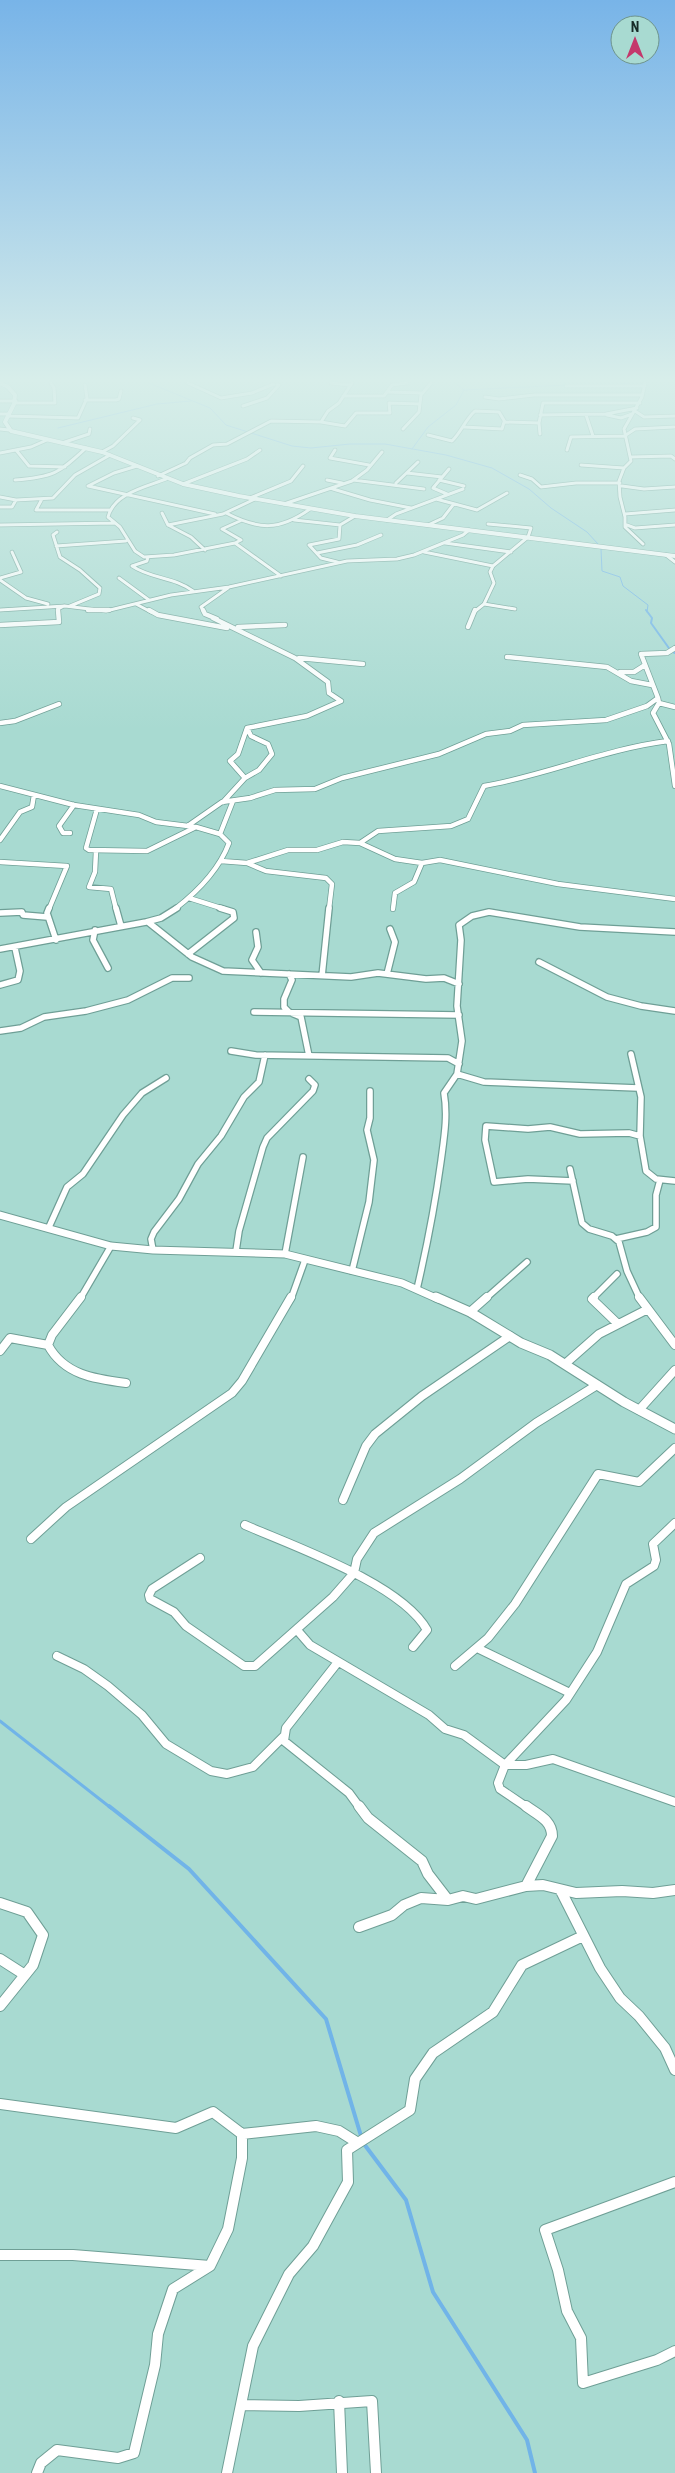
<svg xmlns="http://www.w3.org/2000/svg" width="675" height="2473" font-family="'Roboto Condensed',sans-serif">
  <style>
    .lines { fill: none; stroke-linecap: round; stroke-linejoin: round }
    .stream-far3 { stroke: #71b4e8; stroke-width: 1 }
    .stream-far2 { stroke: #71b4e8; stroke-width: 2 }
    .stream-far1 { stroke: #71b4e8; stroke-width: 3 }
    .stream { stroke: #71b4e8; stroke-width: 4 }
    .minor-far4-casing { stroke: #6f9f96; stroke-width: 4.5 }
    .minor-far3-casing { stroke: #6f9f96; stroke-width: 6 }
    .minor-far2-casing { stroke: #6f9f96; stroke-width: 8 }
    .minor-far1-casing { stroke: #6f9f96; stroke-width: 10 }
    .minor-casing { stroke: #6f9f96; stroke-width: 12 }
    .tertiary-far2-casing { stroke: #6f9f96; stroke-width: 5 }
    .tertiary-far1-casing { stroke: #6f9f96; stroke-width: 9 }
    .tertiary-casing { stroke: #6f9f96; stroke-width: 11 }
    .minor-far4 { stroke: #fff; stroke-width: 3 }
    .minor-far3 { stroke: #fff; stroke-width: 4.5 }
    .minor-far2 { stroke: #fff; stroke-width: 5.5 }
    .minor-far1 { stroke: #fff; stroke-width: 8 }
    .minor { stroke: #fff; stroke-width: 10 }
    .tertiary-far2 { stroke: #fff; stroke-width: 4 }
    .tertiary-far1 { stroke: #fff; stroke-width: 7 }
    .tertiary { stroke: #fff; stroke-width: 9 }
  </style>
  <rect width="100%" height="100%" fill="#a8dad1"/>
  <g class="lines">
    <!-- stream-far3 -->
    <path class="stream-far3" d="M149,383l61,25 16,17 66,21 19,2 39,-4h35l61,11 46,13 37,21 22,19 36,24 11,12
      M620,385l8,-2
      M464,390l103,-5
      M58,428l99,-24 34,-3
      M412,449l16,-22 28,-22 8,-15 -8,-7
      M601,549l1,22 18,6 3,9 25,19 -1,7"/>
    <!-- stream-far2 -->
    <path class="stream-far2" d="M646,610l6,8 -1,5 20,28 4,2"/>
    <!-- stream-far1 -->
    <path class="stream-far1" d="M0,1721l111,87"/>
    <!-- stream -->
    <path class="stream" d="M109,1806l80,63 137,150 35,117
      M364,2144l42,56 27,92 94,148 8,33"/>
    <!-- minor-far4 casing -->
    <g class="minor-far4-casing">
      <path id="minor-far4" d="M188,383l33,15 31,-5 22,-9
        M331,383l18,2
        M566,386h79
        M388,392l34,1
        M343,396h41l8,-11 15,-2
        M485,397l14,2 35,-4h107
        M85,400h31l3,-1 2,-8
        M0,401h16
        M16,403h39l-1,-15 -3,-5
        M243,406l24,-8 12,-13h-2
        M635,411l9,6 31,-1
        M0,414h9
        M540,415l66,-1 31,-6
        M586,415l7,21
        M607,415l14,3 11,-4
        M8,416l70,2 9,-20 -2,-13
        M321,422l7,-11 11,-8 13,-20
        M464,427l38,2 2,-7
        M0,429l9,1
        M403,429l16,-17 2,-17 10,-12
        M540,434l-1,-11 4,-20h97
        M428,435l24,6c10,-10 13,-21 23,-30l24,1 6,10 34,1
        M626,435l9,-6 39,-2
        M62,443l27,-9 1,-5
        M16,450l13,16 36,1
        M335,450l-5,8 39,7
        M567,450l4,-13 55,-1
        M102,452l11,-6 27,-26 -7,-2
        M0,453l31,-6 16,-7
        M631,457l40,-1 4,3
        M581,465l43,3
        M137,466l-23,7 -26,13 127,28
        M407,473l35,4
        M520,475l12,4 9,8 35,-4h44
        M158,476l28,-13 4,-5 23,-13 14,-1 44,-23 50,1 24,4 11,-13h34l-1,-10 30,1
        M166,479c-20,8 -52,14 -58,38l12,10 15,24 9,6 30,-2 61,-12 46,33
        M15,480c38,-3 43,-6 71,-32
        M327,480l15,3
        M353,480l71,9
        M439,480l25,6
        M396,483l22,-21
        M183,484l64,-25 13,-9
        M622,486l22,3 31,-2
        M333,489l37,11 41,8
        M447,494l-14,-6 16,-19
        M0,497l16,3 37,-2 22,-23 35,-20
        M250,498l41,-17 12,-15
        M42,499l-6,11h74
        M436,499l41,11 30,-17
        M284,504l68,-23 15,-11 15,-18
        M0,507h12l4,-7
        M162,513l6,12 55,-11 32,-15
        M226,513c33,17 53,18 84,-4
        M625,514l50,-4
        M294,520l46,5
        M387,520l9,-6 67,-25
        M488,524l43,4 -3,9 -35,29
        M0,525l115,-2
        M168,525l23,12 14,13
        M428,525l15,-7 10,-13
        M627,525l8,3 40,-3
        M57,532l-4,3 7,22 20,13 20,18 -1,6 -29,12
        M235,543l6,-3 -19,-11 18,-8
        M445,543l66,9
        M643,544l-18,-17v-10l-5,-20 -1,-16 5,-13 7,-7 -7,-32 18,-32 3,-14
        M56,546l70,-5
        M424,552l69,14 -3,6 4,11 -10,21 -10,8
        M317,553l40,-8 24,-10
        M666,555l9,7
        M148,557l-1,4 -15,5c19,13 43,11 61,25
        M337,562l-16,-4 -12,-13 30,-6 1,-14 15,-9
        M0,578l21,-6 -9,-20
        M119,578l30,22
        M0,580l26,18 22,6
        M136,604l15,8
        M484,604l31,5
        M0,610l65,-4 41,5 65,-16 58,-8 118,-26 50,-2 17,-4 49,-20 6,-5
        M58,612v-3l6,-3
        M204,612l-3,-5 27,-19"/>
    </g>
    <!-- minor-far3 casing -->
    <g class="minor-far3-casing">
      <path id="minor-far3" d="M58,610l1,12
        M88,610h21
        M149,610l9,5 69,13
        M203,610l2,4 12,5
        M213,618l82,40 33,24 1,11 12,8 -34,15 -60,12 4,8 17,8 4,10 -13,16 -14,8
        M0,625l59,-3
        M238,627l47,-2
        M468,627l7,-17
        M675,648l-8,5 -26,1 17,44 1,5 -6,10 16,31 6,42
        M507,657l100,10 24,14 21,4
        M299,658l64,6
        M620,672h14l11,-7
        M659,703l16,4
        M0,723l15,-2 44,-17
        M0,786l74,19 65,10 17,7 40,5 24,7 9,9c-10,27 -32,49 -54,66
        M223,802l22,-24 -15,-17 8,-7 9,-26
        M97,809l-11,39 3,2 58,1 49,-24
        M189,825l33,-23 28,-4 25,-8 40,-1 27,-11 97,-24 47,-20 24,-3 13,-6 83,-5 41,-14 11,-8
        M70,833h-7l-4,-7 15,-21
        M220,834l13,-33
        M0,840l20,-28 12,-5 2,-12
        M360,843l18,-12 73,-5 17,-7 16,-33c63,-11 121,-37 184,-45
        M96,851l-1,21 -6,15 22,2 5,20
        M221,861l26,2 41,-13h29l26,-8 17,1 35,16 27,4 18,-3 118,24 117,15
        M0,862l67,4 -18,43
        M247,863l19,8 60,7 6,6 -3,25
        M189,898l35,11
        M393,909l2,-16 19,-11 8,-19"/>
    </g>
    <!-- minor-far2 casing -->
    <g class="minor-far2-casing">
      <path id="minor-far2" d="M49,908l-2,5 9,27
        M116,908l5,18
        M0,913l22,-1 1,3 24,2
        M148,922l44,35 31,14 128,6 27,-4 48,6 18,-1 15,6
        M95,930l-2,10 15,28
        M256,932l2,15 -6,13 9,13
        M0,949l146,-27 15,-4 16,-10
        M188,954l46,-36 -1,-6 -13,-4
        M539,962l68,35 34,9 34,5
        M289,974l3,6 -8,19v8l5,5 12,5 8,39
        M387,974l8,-32 -5,-13
        M322,976l7,-68
        M0,985l18,-5 2,-9 -5,-23
        M254,1012l205,3
        M0,1031l21,-3 23,-11 42,-6 42,-11 44,-22h17
        M231,1051l25,4 192,3 11,6
        M631,1054l10,43 -1,39 6,35 10,8 19,2
        M457,1074l27,8 154,6
        M570,1169l12,54 7,6 23,7 7,6 8,29 13,28
        M573,1181l-45,-2 -34,3 -9,-42 1,-14 42,3 22,-2 30,7 49,-1 11,3
        M49,1227l18,-40 16,-13 40,-59 19,-22 24,-15
        M616,1239l31,-7 9,-5v-32l4,-15
        M153,1250l-2,-11 3,-7 25,-33 19,-35 23,-28 23,-39 15,-15 6,-27
        M236,1251l3,-20 24,-84 4,-9 46,-47 2,-6 -6,-6
        M285,1254l18,-97
        M352,1271l17,-69 5,-42 -7,-30 3,-12v-27
        M417,1289c10,-43 18,-84 24,-128 3,-23 7,-45 3,-68l13,-19 5,-33 -5,-35 4,-66 -2,-15 13,-9 17,-4 91,15 95,5
        M80,1299l31,-53
        M291,1299l14,-39
        M485,1299l42,-37
        M592,1299l25,-25"/>
    </g>
    <!-- minor-far1 casing -->
    <g class="minor-far1-casing">
      <path id="minor-far1" d="M81,1297l-29,38 -4,10c16,30 47,34 78,38
        M594,1297l-2,2 26,25
        M639,1297l36,48
        M470,1312l17,-15
        M0,1351l10,-13 38,7
        M565,1364l34,-30 47,-24
        M639,1410l36,-40
        M343,1500l23,-54 9,-12 47,-38 88,-60
        M245,1525c48,21 157,59 182,105l-14,17
        M31,1539l35,-32 166,-114 10,-12 49,-84
        M200,1558l-48,31 -3,6 1,4 24,13 12,14 58,40h11l78,-69 21,-24 3,-14 17,-26 86,-54 76,-56 61,-38
        M297,1630l13,15 119,70 16,14 19,6 41,30h21l27,-6 122,43
        M477,1648l93,45
        M57,1656l27,13 24,17 34,29 24,29 45,27 16,3 26,-7 31,-31
        M338,1662l-52,66 -2,13 65,52 11,15
        M455,1666l33,-28 27,-34 83,-130 41,8 36,-34
        M528,1808l-28,-19 -2,-6 7,-18 61,-65 31,-48 29,-68 28,-18 2,-6 -3,-16 22,-21"/>
    </g>
    <!-- minor casing -->
    <g class="minor-casing">
      <path id="minor" d="M359,1806l9,12 54,43 6,13 20,26
        M526,1886l26,-50c0,-16 -14,-21 -26,-30
        M561,1891l39,77 20,30 19,18 26,32 10,22
        M0,1903l27,9 16,23 -10,30 -33,41
        M359,1927l33,-12 12,-10 17,-7 27,2 15,-4 13,3 50,-13 17,-1 33,8 46,-2 31,2 22,-3
        M0,1959l25,16
        M0,2104l176,24 37,-16 29,22 74,-8 23,5 19,12 -11,7 1,32 -35,64 -24,28 -36,72 -26,127
        M358,2143l52,-33 5,-31 18,-26 60,-41 29,-47 61,-29
        M675,2182l-130,48 13,40 9,41 14,27 2,45 74,-23 18,-9
        M0,2255h73l137,11 18,-37 14,-71v-24
        M339,2401l3,72
        M242,2405l57,1 73,-5 4,72
        M37,2473l4,-10 16,-13 61,8 16,-5 21,-88 3,-31 15,-45 37,-23"/>
    </g>
    <!-- tertiary-far2 casing -->
    <g class="tertiary-far2-casing">
      <path id="tertiary-far2" d="M0,383l8,4 7,8 -1,9 -9,18 6,9 91,21 81,32 56,12 116,20 320,40"/>
    </g>
    <!-- tertiary-far1 casing -->
    <g class="tertiary-far1-casing">
      <path id="tertiary-far1" d="M0,1215l111,31 42,4 132,4 117,29 36,16"/>
    </g>
    <!-- tertiary casing -->
    <g class="tertiary-casing">
      <path id="tertiary" d="M436,1297l34,15 51,31 29,12 74,47 51,27"/>
    </g>
    <!-- minor-far4 -->
    <use href="#minor-far4" class="minor-far4"/>
    <!-- minor-far3 -->
    <use href="#minor-far3" class="minor-far3"/>
    <!-- minor-far2 -->
    <use href="#minor-far2" class="minor-far2"/>
    <!-- minor-far1 -->
    <use href="#minor-far1" class="minor-far1"/>
    <!-- minor -->
    <use href="#minor" class="minor"/>
    <!-- tertiary-far2 -->
    <use href="#tertiary-far2" class="tertiary-far2"/>
    <!-- tertiary-far1 -->
    <use href="#tertiary-far1" class="tertiary-far1"/>
    <!-- tertiary -->
    <use href="#tertiary" class="tertiary"/>
  </g>
  <!-- sky -->
  <linearGradient id="sky" x2="0" y2="1"><stop stop-color="#78b4e8"/><stop offset="0.52" stop-color="#d8eeea"/><stop offset="1" stop-color="#d8eeea" stop-opacity="0"/></linearGradient>
  <rect width="675" height="730" fill="url(#sky)"/>
  <!-- north arrow -->
  <g transform="translate(635 40)"><circle r="24" fill="#a8dad1" stroke="#6e948d"/>
  <path d="M0-4L9 19L0 12L-9 19Z" fill="#c4386b"/>
  <text y="-8" font-size="14" font-weight="bold" text-anchor="middle" fill="#172b28">N</text>
  </g>
</svg>
